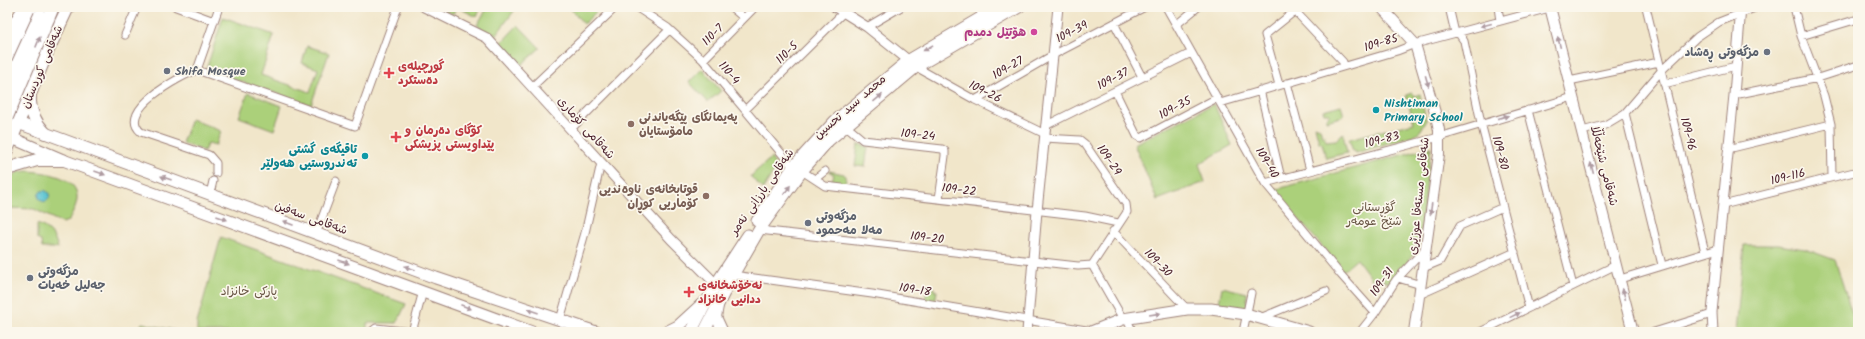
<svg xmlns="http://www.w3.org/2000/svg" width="1865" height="339" font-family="Kalam,'Playpen Sans Arabic',sans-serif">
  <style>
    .green { fill: #abd07a; stroke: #7a7852 }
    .water { fill: #56c2d1; stroke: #50707e }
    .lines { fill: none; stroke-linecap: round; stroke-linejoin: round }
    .minor-casing { stroke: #9e827a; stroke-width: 9 }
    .tertiary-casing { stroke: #9e827a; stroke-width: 11 }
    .secondary-casing { stroke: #9e827a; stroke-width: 12 }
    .primary-casing { stroke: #9e827a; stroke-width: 13 }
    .trunk-casing { stroke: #9e827a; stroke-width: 14 }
    .minor { stroke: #fff; stroke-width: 7 }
    .tertiary { stroke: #fff; stroke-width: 9 }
    .secondary { stroke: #fff; stroke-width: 10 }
    .primary { stroke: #fff; stroke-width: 11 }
    .trunk { stroke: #fff; stroke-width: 12 }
    .trunk-bridge-casing { stroke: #9e827a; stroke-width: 14; stroke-linecap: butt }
    .trunk-bridge { stroke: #fff; stroke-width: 12 }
    .oneway { fill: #ae9aa0 }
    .hotel-dot { fill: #d1479c; stroke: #fbf7ec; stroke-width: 1.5 }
    .worship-dot { fill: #6b7280; stroke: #fbf7ec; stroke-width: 1.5 }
    .health-dot { fill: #e0444e; stroke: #fbf7ec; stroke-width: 1.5 }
    .culture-dot { fill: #0f9aa8; stroke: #fbf7ec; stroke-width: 1.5 }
    .education-dot { fill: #8d6e63; stroke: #fbf7ec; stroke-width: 1.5 }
    .labels { text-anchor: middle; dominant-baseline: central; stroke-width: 3.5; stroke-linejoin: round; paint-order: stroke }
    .hotel-label { font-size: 12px; font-weight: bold; fill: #b23c85; stroke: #fbf7ec; text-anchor: end }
    .street-label { font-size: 12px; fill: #4a1f2b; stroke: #fbf7ec }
    .worship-label { font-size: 12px; font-weight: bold; fill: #5b616d; stroke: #fbf7ec; text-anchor: start }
    .health-label { font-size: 12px; font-weight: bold; fill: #be3a42; stroke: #fbf7ec; text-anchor: start }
    .culture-label { font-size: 12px; font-weight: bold; fill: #0d838f; stroke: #fbf7ec; text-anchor: start }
    .education-label { font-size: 12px; font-weight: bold; fill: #785e54; stroke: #fbf7ec; text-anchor: start }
    .park-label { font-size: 12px; fill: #675443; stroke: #fbf7ec }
  </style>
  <rect width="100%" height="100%" fill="#fbf7ec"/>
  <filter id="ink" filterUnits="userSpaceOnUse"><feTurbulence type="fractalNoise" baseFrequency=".025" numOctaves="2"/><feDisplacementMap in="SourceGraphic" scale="8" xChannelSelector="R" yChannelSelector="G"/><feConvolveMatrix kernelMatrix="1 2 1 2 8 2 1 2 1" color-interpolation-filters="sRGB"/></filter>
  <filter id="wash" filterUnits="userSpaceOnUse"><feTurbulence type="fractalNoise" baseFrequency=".012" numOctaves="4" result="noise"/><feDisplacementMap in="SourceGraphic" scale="16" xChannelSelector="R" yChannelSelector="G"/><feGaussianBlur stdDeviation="0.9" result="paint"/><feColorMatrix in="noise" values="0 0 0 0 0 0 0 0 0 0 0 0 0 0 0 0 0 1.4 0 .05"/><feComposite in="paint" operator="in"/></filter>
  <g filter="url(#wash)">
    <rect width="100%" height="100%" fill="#f1e6ca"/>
    <!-- green -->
    <path class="green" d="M436,7h20l-3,7z
      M460,7h21l-4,10 -18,-9z
      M488,7h29l-24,32 -16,-14z
      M569,7h32l-17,17z
      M223,17l51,18 -13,40 49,17 8,-23 -16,-6 5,-17 22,7 -18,52 -105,-35z
      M518,25l22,23 -19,17 -21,-21z
      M702,69l19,22 -13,11 -19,-20z
      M248,93l34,13 -8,24 -35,-13z
      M1412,93l2,3 6,-2 6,26v2l-8,12 -62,19 -1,-2h-2l-4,-12 65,-16 -8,-28z
      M1214,104l18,41 -33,19 6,18 -48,18 -23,-56z
      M1341,105l3,11 -18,5v-3l3,-2v-3h-5l-1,-3z
      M191,119l30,12 -5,14 -8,-2 -4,8 -22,-8z
      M1315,126l5,2 2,8 2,-1 2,6 10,-1 7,-7 4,20 -21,5 -4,-15 -3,-1z
      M858,144l10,3 -3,20 -10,-1z
      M1431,147l-12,100 -29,37 -11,-7 -5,5 -17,-23 -14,12 -69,-81z
      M771,158l8,12 -7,4 -9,15 -12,-12 2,-3z
      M27,171c19,1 57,6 49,33 -2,6 -4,12 -8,17l-6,2 -28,-14 -27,-1v-27l11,-9z
      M829,171l15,3 2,6 -2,5 -14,-1 4,-9z
      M37,224c12,4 18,12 21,24h-16l-1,-7 -4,-2z
      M221,237l185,67 -9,19h-30v9h-170v-9z
      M1744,245h34l27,4 30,11 23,72h-122z
      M1222,287l25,6v16l-28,-6z
      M927,288h8l-1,3h3l-2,11 -10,-1z
      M142,323l36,8v1h-40z"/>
    <!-- water -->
    <path class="water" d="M38.5 196a5.5 5.5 0 1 1 11 0a5.5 5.5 0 1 1-11 0Z"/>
  </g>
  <g filter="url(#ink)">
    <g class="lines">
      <!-- minor casing -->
      <g class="minor-casing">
        <path id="minor" d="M176,7l38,14
          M636,7l32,21 35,32 90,107
          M731,7l13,11
          M978,7l5,9
          M1166,7l99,176 76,92 34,38
          M1449,7l6,26 4,1 5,7 17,82 48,185
          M1498,7l2,14
          M1646,7l59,245
          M1794,7l7,29 23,60 7,28 1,53
          M1114,23l28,54
          M1176,25l22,-18
          M867,27l34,-20
          M125,35l12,-28
          M1801,36l57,-17
          M703,60l52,-53
          M916,67l59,33 70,34
          M197,70l158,56 43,-119
          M1569,81l90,-19
          M1287,83l23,87
          M1664,84l72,-18
          M1279,85l-14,-50 30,-24 48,51 1,4
          M532,87l84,-80
          M1260,90l21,88
          M1115,91l22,45 4,2 76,-40
          M1734,95l84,-17 40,-13
          M975,100l78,-45 92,-48
          M1220,103l177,-52 18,-7 138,-37
          M745,110l99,-98
          M1528,110l45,176
          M1625,113l37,152
          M845,125l18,15 79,9 3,2v5l-6,43
          M1045,126l146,-73
          M571,129l98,-99
          M1582,131l23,-6 20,-12 36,-42 36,-34 22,-15 38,-15
          M1044,138l36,2 5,4 41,60 1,8 -35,53 31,54
          M1728,149l103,-25
          M802,171l23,15 260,30 33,7
          M216,173v-10l-7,-8 -68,-23c-25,-21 39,-56 56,-62l22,-63
          M815,179l10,-8
          M1265,183l174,-46 134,-40
          M210,194l3,-13
          M1723,205l135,-34
          M759,230l319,36 14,-1
          M1113,231l74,78
          M316,234l20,-53
          M1423,268l17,-7 20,-35 43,-19
          M733,275l139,19 220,37
          M1398,278l23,7
          M1620,279l98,-30
          M1419,295l96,-43
          M1126,318l6,12
          M1260,318l66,-27
          M560,320l25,-87 16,-70
          M371,332l5,-4 36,4 11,-41
          M1243,332l8,-39
          M1360,332l15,-19 21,-33 30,-32
          M1480,332l136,-67
          M1654,332l58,-18"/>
      </g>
      <!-- tertiary casing -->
      <g class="tertiary-casing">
        <path id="tertiary" d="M424,7l63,31 184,201 45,45
          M835,7l32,20 46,37
          M1027,332l10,-121 21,-204
          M1713,332l-1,-20 22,-217 7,-88"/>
      </g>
      <!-- secondary casing -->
      <g class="secondary-casing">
        <path id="secondary" d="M1381,7l34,37 21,72 3,14v24l-25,178
          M1550,7l83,325
          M718,306l-2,11 7,15"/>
      </g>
      <!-- primary casing -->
      <g class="primary-casing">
        <path id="primary" d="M18,123l418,155 160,54
          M12,138l51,22 469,172
          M757,221l36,-54 42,-46 74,-61 90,-53
          M666,332l12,-6 25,-23
          M691,332l25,-48 32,-49
          M704,332l29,-57 26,-45 43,-59 27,-31 87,-73 103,-60
          M1091,332l32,-13 64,-10h24l35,5 63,18"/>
      </g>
      <!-- trunk casing -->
      <g class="trunk-casing">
        <path id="trunk" d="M48,19l5,-12
          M7,36l16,-26
          M24,70l-10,-4 -3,-11 20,-48
          M30,96c-1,14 6,28 15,37
          M7,150l41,-100 20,-43
          M7,169l30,-9h26"/>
      </g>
      <!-- minor -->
      <use href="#minor" class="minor"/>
      <!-- tertiary -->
      <use href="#tertiary" class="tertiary"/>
      <!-- secondary -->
      <use href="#secondary" class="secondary"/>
      <!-- primary -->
      <use href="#primary" class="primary"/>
      <!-- trunk -->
      <use href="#trunk" class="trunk"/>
      <!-- trunk-bridge casing -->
      <g class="trunk-bridge-casing">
        <path id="trunk-bridge" d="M7,87l33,-72
          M7,117l41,-98"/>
      </g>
      <!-- trunk-bridge -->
      <use href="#trunk-bridge" class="trunk-bridge"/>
    </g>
    <!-- one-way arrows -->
    <defs><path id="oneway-solid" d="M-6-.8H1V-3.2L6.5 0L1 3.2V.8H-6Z"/></defs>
    <g class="oneway">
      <use href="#oneway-solid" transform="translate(1486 25) rotate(166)"/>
      <use href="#oneway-solid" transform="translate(38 42) rotate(-68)"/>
      <use href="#oneway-solid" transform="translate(1559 42) rotate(-104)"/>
      <use href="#oneway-solid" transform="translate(928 48) rotate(149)"/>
      <use href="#oneway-solid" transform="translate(1427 81) rotate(74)"/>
      <use href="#oneway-solid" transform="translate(878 98) rotate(-40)"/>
      <use href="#oneway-solid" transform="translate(1503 117) rotate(-16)"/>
      <use href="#oneway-solid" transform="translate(1592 168) rotate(-104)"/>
      <use href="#oneway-solid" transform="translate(100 173) rotate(20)"/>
      <use href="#oneway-solid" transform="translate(166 178) rotate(-160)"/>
      <use href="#oneway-solid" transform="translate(787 190) rotate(-54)"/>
      <use href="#oneway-solid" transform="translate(1431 209) rotate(98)"/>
      <use href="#oneway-solid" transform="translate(222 218) rotate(20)"/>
      <use href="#oneway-solid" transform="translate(288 223) rotate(-159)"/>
      <use href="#oneway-solid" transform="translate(344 262) rotate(20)"/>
      <use href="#oneway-solid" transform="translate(410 268) rotate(-160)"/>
      <use href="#oneway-solid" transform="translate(1624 294) rotate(-104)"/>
      <use href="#oneway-solid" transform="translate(466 307) rotate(21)"/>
      <use href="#oneway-solid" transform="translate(533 311) rotate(-161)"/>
      <use href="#oneway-solid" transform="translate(1155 314) rotate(-9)"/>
      <use href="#oneway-solid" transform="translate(1515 315) rotate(-26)"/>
    </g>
  </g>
  <!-- markers -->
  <circle class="hotel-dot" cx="1034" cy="32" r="4"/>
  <g class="worship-dot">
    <circle cx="1767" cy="52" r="4"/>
    <circle cx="167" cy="71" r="4"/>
    <circle cx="808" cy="223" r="4"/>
    <circle cx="30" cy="278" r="4"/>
  </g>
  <g class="health-dot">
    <path d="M387 67h4v4h4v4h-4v4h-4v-4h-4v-4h4z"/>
    <path d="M394 131h4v4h4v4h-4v4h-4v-4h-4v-4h4z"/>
    <path d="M687 286h4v4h4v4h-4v4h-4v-4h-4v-4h4z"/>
  </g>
  <g class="culture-dot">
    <circle cx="1376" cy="110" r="4"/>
    <circle cx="365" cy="156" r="4"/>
  </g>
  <g class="education-dot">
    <circle cx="631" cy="124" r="4"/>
    <circle cx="706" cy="196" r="4"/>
  </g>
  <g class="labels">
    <!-- hotel labels -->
    <g class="hotel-label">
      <text x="1026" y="32">هۆتێل دمدم</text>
    </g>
    <!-- street labels -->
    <g class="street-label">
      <text transform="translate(1072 32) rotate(-27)">109-39</text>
      <text transform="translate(713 35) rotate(-45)">110-7</text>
      <text transform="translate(1381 43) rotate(-17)">109-85</text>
      <text transform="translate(787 53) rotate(-45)">110-5</text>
      <text transform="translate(42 67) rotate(-67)">شەقامی کوردستان</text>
      <text transform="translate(1008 68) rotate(-30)">109-27</text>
      <text transform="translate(729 73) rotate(49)">110-4</text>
      <text transform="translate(1113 79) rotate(-27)">109-37</text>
      <text transform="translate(985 92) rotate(27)">109-26</text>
      <text transform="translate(850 107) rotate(-41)">محمد سید تحسین</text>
      <text transform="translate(1175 108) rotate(-28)">109-35</text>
      <text transform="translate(586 128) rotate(48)">شەقامی کۆماری</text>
      <text transform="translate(1688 134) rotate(76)">109-96</text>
      <text transform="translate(918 135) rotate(6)">109-24</text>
      <text transform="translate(1382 140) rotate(-14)">109-83</text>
      <text transform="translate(1500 153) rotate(75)">109-80</text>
      <text transform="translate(1109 160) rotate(56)">109-29</text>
      <text transform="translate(1267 163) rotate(59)">109-40</text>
      <text transform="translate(1604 166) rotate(76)">شەقامی شێخەڵڵا</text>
      <text transform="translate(1788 177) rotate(-14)">109-116</text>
      <text transform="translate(959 190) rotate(7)">109-22</text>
      <text transform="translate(762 192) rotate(-55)">شەقامی بارزانی نەمر</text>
      <text transform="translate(1419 196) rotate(-84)">شەقامی مستەفا عوزێری</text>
      <text transform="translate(311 218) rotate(20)">شەقامی سەفین</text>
      <text transform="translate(927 238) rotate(7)">109-20</text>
      <text transform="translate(1158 263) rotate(46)">109-30</text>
      <text transform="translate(1382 282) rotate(-55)">109-31</text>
      <text transform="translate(915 290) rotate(9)">109-18</text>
    </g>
    <!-- worship labels -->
    <g class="worship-label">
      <text x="1759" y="52" text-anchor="end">مزگەوتی ڕەشاد</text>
      <text x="175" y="71">Shifa Mosque</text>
      <text x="816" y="216">مزگەوتی<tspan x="816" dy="14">مەلا مەحمود</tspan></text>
      <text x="38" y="271">مزگەوتی<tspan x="38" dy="14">جەلیل خەیات</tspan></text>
    </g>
    <!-- health labels -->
    <g class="health-label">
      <text x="398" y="66">گورچیله‌ی<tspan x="398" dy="14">ده‌ستكرد</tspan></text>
      <text x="405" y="130">کۆگای دەرمان و<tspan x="405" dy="14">پێداویستی پزیشکی</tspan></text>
      <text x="698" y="285">نەخۆشخانەی<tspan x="698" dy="14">ددانیی خانزاد</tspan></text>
    </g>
    <!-- culture labels -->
    <g class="culture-label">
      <text x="1384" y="103">Nishtiman<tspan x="1384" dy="14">Primary School</tspan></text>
      <text x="357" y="149" text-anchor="end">تاقیگەی گشتی<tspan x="357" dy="14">تەندروستیی ھەولێر</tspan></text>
    </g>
    <!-- education labels -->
    <g class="education-label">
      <text x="639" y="117">پەیمانگای پێگەیاندنی<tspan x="639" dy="14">مامۆستایان</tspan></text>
      <text x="698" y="189" text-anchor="end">قوتابخانەی ناوەندیی<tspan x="698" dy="14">کۆماریی کوڕان</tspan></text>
    </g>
    <!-- park labels -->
    <g class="park-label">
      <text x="1374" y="207">گۆڕستانی<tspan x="1374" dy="14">شێخ عومەر</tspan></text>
      <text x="249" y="291">پارکی خانزاد</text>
    </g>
  </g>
  <!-- margin -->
  <rect width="1865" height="339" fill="none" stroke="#fbf7ec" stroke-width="24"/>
</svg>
